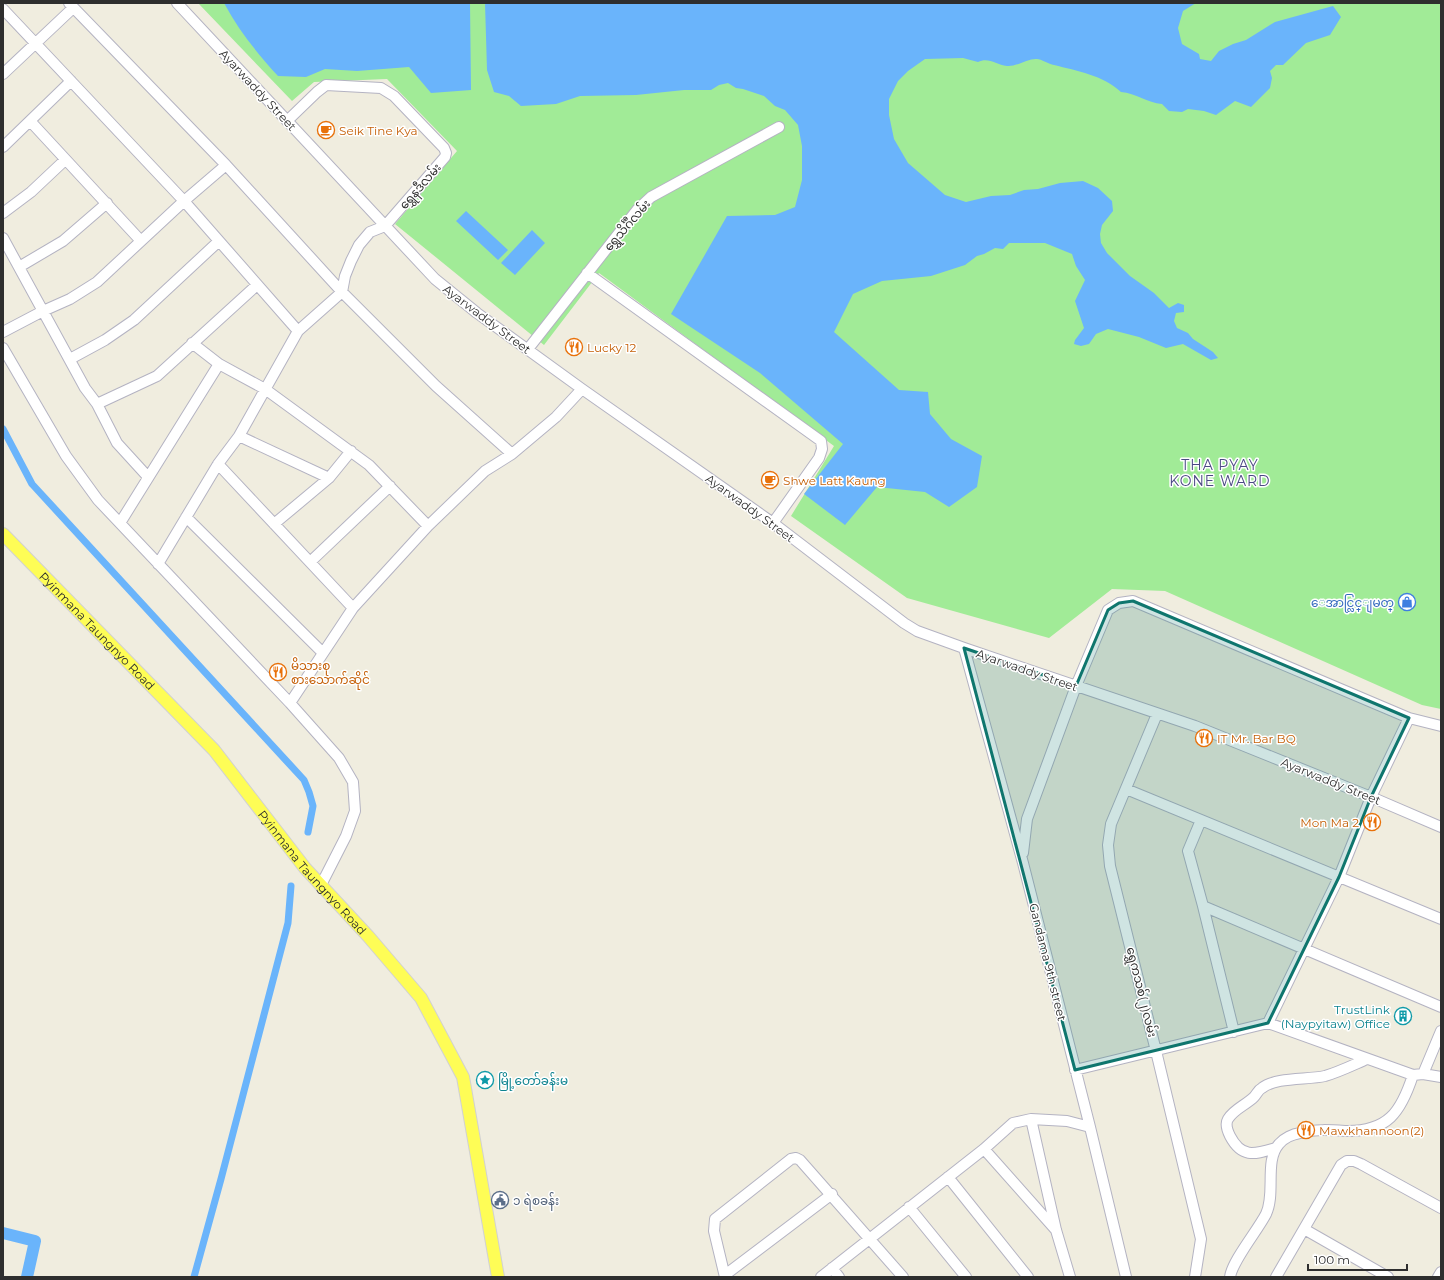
<svg xmlns="http://www.w3.org/2000/svg" width="1444" height="1280" font-family="Montserrat,'Noto Sans Myanmar',sans-serif">
  <style>
    .green { fill: #a1eb97 }
    .water { fill: #6ab4fb }
    .lines { fill: none; stroke-linecap: round; stroke-linejoin: round }
    .canal { stroke: #6ab4fb; stroke-width: 7 }
    .river { stroke: #6ab4fb; stroke-width: 12 }
    .minor-casing { stroke: #b4b3c2; stroke-width: 12 }
    .major-casing { stroke: #d1d1d1; stroke-width: 14 }
    .minor { stroke: #fff; stroke-width: 10 }
    .major { stroke: #fefd56; stroke-width: 12 }
    .marked { fill: #0f766e; fill-opacity: 0.2; stroke: #0f766e; stroke-width: 3; stroke-linejoin: round }
    .labels { text-anchor: middle; dominant-baseline: central; stroke-width: 3; stroke-linejoin: round; paint-order: stroke }
    .street-label { font-size: 12px; fill: #2e2e2e; stroke: #fff }
    .food-label { font-size: 12px; fill: #c56008; stroke: #fff; text-anchor: start }
    .shop-label { font-size: 12px; fill: #366cbe; stroke: #fff; text-anchor: end }
    .culture-label { font-size: 12px; fill: #0d838f; stroke: #fff; text-anchor: end }
    .service-label { font-size: 12px; fill: #4e5e75; stroke: #fff; text-anchor: start }
    .quarter-label { font-size: 14px; letter-spacing: 1px; fill: #4b4884; stroke: #fff }
  </style>
  <rect width="100%" height="100%" fill="#f0eddf"/>
  <!-- green -->
  <path class="green" d="M198,3h1243v706l-19,-4 -257,-114 -53,-2 -63,49 -142,-40 -116,-82 43,-70 -235,-173 -55,72 -149,-121 62,-73 -70,-72 -73,3 -22,19z"/>
  <!-- water -->
  <path class="water" d="M224,3h246l1,87 -40,3 -22,-26 -52,4 -32,-2 -19,8 -28,-1c-21,-23 -39,-45 -54,-73z
    M485,3h711l-13,8 -5,17 4,16 17,10 1,5 11,2 8,-10 14,-7 13,-4 29,-18 58,-16 8,11 -11,18 -24,8 -23,22h-7l-6,6 2,7 -2,10 -19,19 -16,-6 -19,14 -12,-4 -16,-2 -6,3 -13,-1 -7,-7c-15,-1 -26,-11 -41,-12 -18,-17 -44,-21 -67,-27 -5,-1 -13,-6 -17,-6 -8,-1 -21,8 -30,7 -11,-1 -18,-9 -29,-4l-15,-4 -38,1 -17,12 -10,10 -9,18v16l5,24 14,24 37,32 21,7 25,-6 19,-1 14,-5 14,-1 22,-6 23,-2 15,7 14,13 1,10 -11,14 -2,9 1,9 6,10 23,23 24,17 15,15 9,-5 6,2v7l-8,1 -2,8 3,7 11,5 5,6 20,13 5,6 -7,2 -28,-16 -17,4 -27,-11 -31,-8 -12,5 -7,10 -8,2 -7,-2 1,-4 9,-12 -9,-27 10,-21 -9,-14 -4,-12 -27,-11h-36l-6,6 -8,-1 -11,6 -7,2 -12,9 -34,11 -49,5 -29,13 -19,38 65,58 29,2 2,22 21,25 31,17 -5,31 -28,20 -24,-15 -48,-5 -32,38 -41,-31 39,-50 -83,-71 -89,-59 56,-98 48,-1 20,-8 7,-27v-34l-4,-21 -13,-15 -10,-4 -11,-10 -21,-7 -7,-1 -8,-5 -9,2 -8,5h-27l-48,5 -56,1 -24,8 -35,2 -12,-10 -15,-4 -7,-22z
    M466,211l42,39 -10,10 -42,-39z
    M532,230l13,13 -30,32 -14,-12z"/>
  <g class="lines">
    <!-- canal -->
    <path class="canal" d="M3,429l29,55 272,296 5,12 4,14 -5,26
      M194,1277l27,-98 67,-256 3,-37"/>
    <!-- river -->
    <path class="river" d="M3,1233l32,8 -8,36"/>
    <!-- minor casing -->
    <g class="minor-casing">
      <path id="minor" d="M69,3l157,162 116,127 94,94 76,68
        M177,3l258,276 42,34 105,76 191,134 131,100 13,8 47,17 231,78 176,71 70,30
        M3,9l181,192 114,130
        M3,74l70,-66
        M31,122l110,119
        M3,147l68,-66
        M3,213l28,-21 34,-32
        M3,238l82,150 12,16 20,39 31,34
        M19,267l44,-26 44,-38
        M587,273l234,168 1,8 -3,9 -46,65
        M3,332l40,-21 27,-12 27,-17 87,-81 42,-36
        M192,343l27,21 46,25 104,76 59,61
        M3,348l63,108 32,44 192,203 49,55 14,24 2,29 -9,25 -25,49
        M528,349l109,-139 14,-13 128,-70
        M70,359l35,-19 29,-20 85,-79
        M97,404l60,-28 100,-91
        M239,436l90,42
        M218,464l135,144
        M186,517l137,136
        M120,523l99,-159
        M274,524l55,-46 22,-27
        M310,562l80,-76
        M158,564l60,-100 21,-28 59,-105 44,-39 3,-16 6,-15 8,-16 11,-13 15,-6 60,-69 1,-4 -2,-5 -50,-52 -13,-8 -55,-3 -9,7 -30,29
        M964,648l59,215 67,264 36,150
        M290,703l63,-95 75,-82 57,-55 27,-17 44,-37 26,-28
        M1157,714l-46,110 -3,21 2,21 46,185 45,188 -6,38
        M1126,789l315,130
        M1201,820l-13,31 15,55 31,126
        M1023,853l4,-34 49,-133 32,-76 11,-7 14,-2 276,117 32,8
        M1203,906l238,101
        M1268,1023l71,-146 32,-80 38,-79
        M1075,1070l193,-47 145,52
        M1423,1074l18,-43
        M1031,1119l25,111 14,47
        M1276,1148c-21,6 -34,11 -46,-12 -3,-6 -5,-12 -2,-17 6,-10 18,-14 26,-22 3,-3 4,-7 8,-9 14,-11 45,-8 63,-12 14,-4 28,-11 42,-17
        M984,1149l71,80
        M948,1177l80,100
        M909,1207l57,70
        M1304,1229l84,48
        M832,1268l7,9
        M725,1275l107,-81
        M725,1277l-11,-46 1,-12 76,-60 5,-1 4,2 103,117
        M821,1277l163,-128 29,-26 18,-4 36,2 23,6
        M1230,1277c2,-16 28,-47 36,-63 10,-21 -2,-53 13,-70 5,-6 14,-10 21,-11 15,-4 30,-3 45,-2 43,1 56,-19 68,-56l10,-1 18,3
        M1276,1277l65,-112 6,-4h7l7,3 80,44
        M1438,1277l3,-5"/>
    </g>
    <!-- major casing -->
    <g class="major-casing">
      <g id="major">
        <path id="s1" d="M3,534l211,216 91,118 63,68 53,62 42,79 35,200"/>
      </g>
    </g>
    <!-- minor -->
    <use href="#minor" class="minor"/>
    <!-- major -->
    <use href="#major" class="major"/>
  </g>
  <!-- marked area -->
  <path class="marked" d="M1133,601l276,117 -38,79 -32,80 -71,146 -193,47 -111,-422 112,38 32,-76 11,-7z"/>
  <!-- icons -->
  <defs>
    <g id="cafe-ring" transform="scale(0.9)"><circle r="9.5" fill="#fff" stroke="#e8710a" stroke-width="1.5"/><path d="M-5.5-4.5H6V0H3Q3 3.5 0 3.5H-2.5Q-5.5 3.5-5.5 0ZM3-3.2v2h1.7v-2ZM-6 4.5H4V6H-6Z" fill="#e8710a"/></g>
    <g id="restaurant-ring" transform="scale(0.9)"><circle r="9.5" fill="#fff" stroke="#e8710a" stroke-width="1.5"/><path d="M-5-6h1v4h1v-4h1v4h1v-4h1v5L-1.5 .5V6h-2V.5L-5-1ZM5-6V6H3V1.5H1.5Q1.5-4 5-6Z" fill="#e8710a"/></g>
    <g id="shop-ring" transform="scale(0.9)"><circle r="9.5" fill="#fff" stroke="#3f7fe0" stroke-width="1.5"/><path d="M-5-2.5h2.3a2.7 3.5 0 0 1 5.4 0H5L5.5 6h-11ZM-1.5-2.5h3a1.5 2.3 0 0 0-3 0Z" fill="#3f7fe0"/></g>
    <g id="building-ring" transform="scale(0.9)"><circle r="9.5" fill="#fff" stroke="#0f9aa8" stroke-width="1.5"/><path d="M-4-6H4V6H1V3H-1V6H-4ZM-2.5-4.3h1.7v1.8h-1.7ZM.8-4.3h1.7v1.8H.8ZM-2.5-1h1.7V.8h-1.7ZM.8-1h1.7V.8H.8Z" fill="#0f9aa8"/></g>
    <g id="sight-ring" transform="scale(0.9)"><circle r="9.5" fill="#fff" stroke="#0f9aa8" stroke-width="1.5"/><path d="M0-6L1.8-2.2L6-1.7L2.9 1.2L3.7 5.4L0 3.3L-3.7 5.4L-2.9 1.2L-6-1.7L-1.8-2.2Z" fill="#0f9aa8"/></g>
    <g id="civic-ring" transform="scale(0.9)"><circle r="9.5" fill="#fff" stroke="#5c6f8a" stroke-width="1.5"/><path d="M-.6-6.5H3V-4.5H.6V-3L4-1V1h2V6H-6V1h2V-1L-.6-3ZM-1.2 2.5V6h2.4V2.5Z" fill="#5c6f8a"/></g>
  </defs>
  <g fill-rule="evenodd">
    <use href="#cafe-ring" x="326" y="130"/>
    <use href="#restaurant-ring" x="574" y="347"/>
    <use href="#cafe-ring" x="770" y="480"/>
    <use href="#shop-ring" x="1407" y="602"/>
    <use href="#restaurant-ring" x="278" y="672"/>
    <use href="#restaurant-ring" x="1204" y="738"/>
    <use href="#restaurant-ring" x="1372" y="822"/>
    <use href="#building-ring" x="1403" y="1016"/>
    <use href="#sight-ring" x="485" y="1080"/>
    <use href="#restaurant-ring" x="1306" y="1130"/>
    <use href="#civic-ring" x="500" y="1200"/>
  </g>
  <g class="labels">
    <!-- street labels -->
    <g class="street-label">
      <text transform="translate(258 90) rotate(47)">Ayarwaddy Street</text>
      <text transform="translate(420 186) rotate(-49)">ရွှေနဒီလမ်း</text>
      <text transform="translate(627 225) rotate(-49)">ရွှေသိင်္ဂီလမ်း</text>
      <text transform="translate(487 319) rotate(37)">Ayarwaddy Street</text>
      <text transform="translate(750 508) rotate(36)">Ayarwaddy Street</text>
      <text stroke="none"><textPath href="#s1" startOffset="135">Pyinmana Taungnyo Road</textPath></text>
      <text transform="translate(1027 670) rotate(19)">Ayarwaddy Street</text>
      <text transform="translate(1331 781) rotate(22)">Ayarwaddy Street</text>
      <text stroke="none"><textPath href="#s1" startOffset="459">Pyinmana Taungnyo Road</textPath></text>
      <text transform="translate(1048 962) rotate(76)">Gandama 9th street</text>
      <text transform="translate(1142 992) rotate(76)">ရွှေကသစ်(၂)လမ်း</text>
    </g>
    <!-- food labels -->
    <g class="food-label">
      <text x="339" y="130">Seik Tine Kya</text>
      <text x="587" y="347">Lucky 12</text>
      <text x="783" y="480">Shwe Latt Kaung</text>
      <text x="291" y="665">မိသားစု<tspan x="291" dy="14">စားသောက်ဆိုင်</tspan></text>
      <text x="1217" y="738">IT Mr. Bar BQ</text>
      <text x="1359" y="822" text-anchor="end">Mon Ma 2</text>
      <text x="1319" y="1130">Mawkhannoon(2)</text>
    </g>
    <!-- shop labels -->
    <g class="shop-label">
      <text x="1394" y="602">ေအာင္လြင္ျမတ္</text>
    </g>
    <!-- culture labels -->
    <g class="culture-label">
      <text x="1390" y="1009">TrustLink<tspan x="1390" dy="14">(Naypyitaw) Office</tspan></text>
      <text x="498" y="1080" text-anchor="start">မြို့တော်ခန်းမ</text>
    </g>
    <!-- service labels -->
    <g class="service-label">
      <text x="513" y="1200">၁ ရဲစခန်း</text>
    </g>
    <!-- quarter labels -->
    <g class="quarter-label">
      <text x="1220" y="465">THA PYAY<tspan x="1220" dy="16">KONE WARD</tspan></text>
    </g>
  </g>
  <!-- border -->
  <rect width="1444" height="1280" fill="none" stroke="#2e2e2e" stroke-width="8"/>
  <!-- scale -->
  <path d="M1308 1264v6h99v-6" fill="none" stroke="#2e2e2e" stroke-width="2"/>
  <text x="1314" y="1264" font-size="12" fill="#2e2e2e" stroke="#ffffff" stroke-width="3" paint-order="stroke">100 m</text>
</svg>
